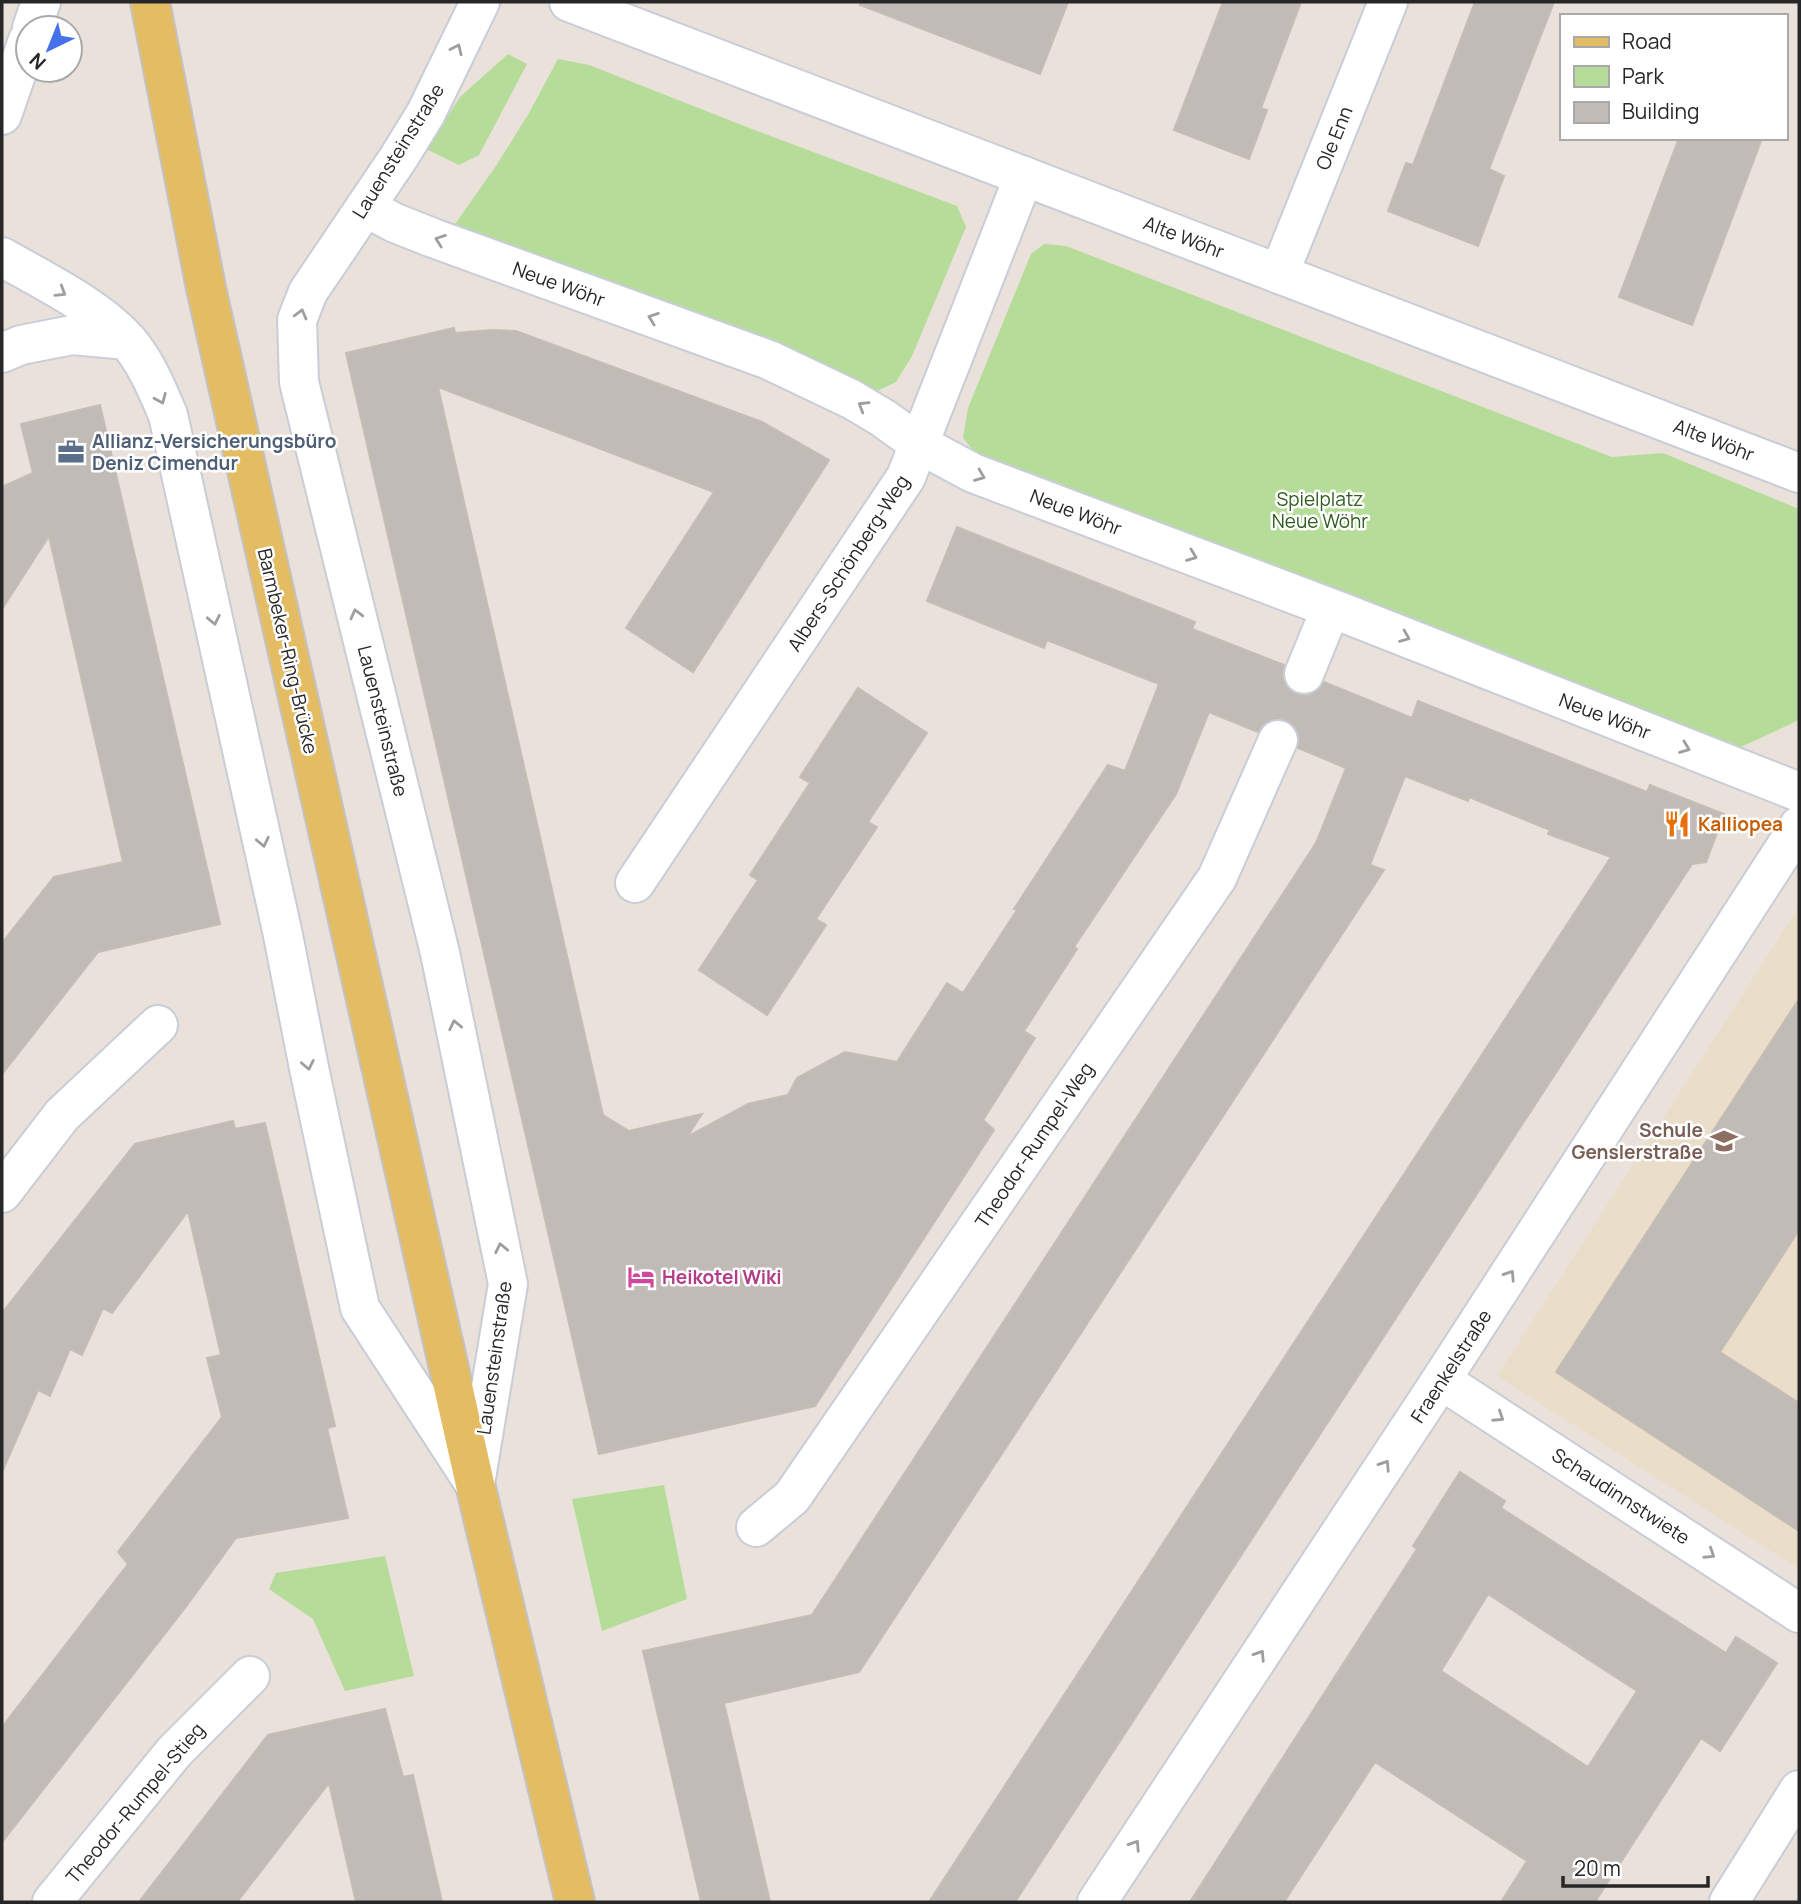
<svg xmlns="http://www.w3.org/2000/svg" width="1801" height="1904" font-family="Manrope,sans-serif">
  <style>
    .education { fill: #eaddca }
    .green { fill: #b6dc9a }
    .building { fill: #c1bbb7; stroke: #c4bdb4; stroke-width: 2; fill-rule: evenodd }
    .lines { fill: none; stroke-linecap: round; stroke-linejoin: round }
    .street-tunnel { stroke: #c2bcb6; stroke-width: 38; stroke-dasharray: 38 19; stroke-linecap: butt }
    .street-casing { stroke: #c9cdd8; stroke-width: 42 }
    .secondary-casing { stroke: #c9cdd8; stroke-width: 42 }
    .primary-casing { stroke: #c3c3c3; stroke-width: 42 }
    .street { stroke: #fff; stroke-width: 38 }
    .secondary { stroke: #fff; stroke-width: 38 }
    .primary { stroke: #e4bc64; stroke-width: 38 }
    .oneway { stroke: #9e9e9e }
    .labels { text-anchor: middle; dominant-baseline: central; stroke-width: 5; stroke-linejoin: round; paint-order: stroke }
    .street-label { font-size: 19px; fill: #272727; stroke: #fff }
    .service-label { font-size: 19px; font-weight: bold; fill: #4e5e75; stroke: #fff; text-anchor: start }
    .park-label { font-size: 19px; fill: #315d1f; stroke: #fff }
    .food-label { font-size: 19px; font-weight: bold; fill: #c56008; stroke: #fff; text-anchor: start }
    .education-label { font-size: 19px; font-weight: bold; fill: #785e54; stroke: #fff; text-anchor: end }
    .hotel-label { font-size: 19px; font-weight: bold; fill: #b23c85; stroke: #fff; text-anchor: start }
  </style>
  <rect width="100%" height="100%" fill="#e9e1da"/>
  <!-- education -->
  <path class="education" d="M1799,907v662l-302,-193z"/>
  <!-- green -->
  <path class="green" d="M508,54l19,10 -48,91 -20,10 -33,-16 34,-52z
    M558,59l31,6 163,64 205,77 9,21 -54,129 -16,26 -25,12 -416,-170 41,-58 33,-53z
    M1044,244l22,2 546,211 51,-4 136,56v209l-4,4 -54,25 -762,-290 -16,-19 5,-30 63,-154z
    M664,1485l23,114 -85,32 -30,-132z
    M385,1556l29,120 -69,15 -32,-72 -44,-30 7,-16z"/>
  <!-- building -->
  <path class="building" d="M861,2h207l-28,72 -180,-69z
    M1223,2h78l-40,106 6,2 -18,49 -75,-29z
    M1475,2h79l-65,167 15,7 -26,70 -90,-35 18,-48 7,2z
    M1679,138h83l-70,187 -73,-28z
    M454,328l1,5 37,-3 24,1 246,91 67,38 -136,212 -67,-44 88,-136 -276,-105 165,728 26,16 73,-17 -15,23 61,-33 40,-9 9,-17 48,-26 52,10 50,-79 16,10 54,-83 -3,-1 94,-144 17,6 34,-87 -112,-44 -3,8 -117,-47 30,-74 238,95 -3,7 92,36 -2,11 4,11 10,7 12,2 9,-4 7,-10 88,36 6,-17 229,91 3,-7 74,29 -18,48 -14,2 -677,1038h-86l682,-1045 -63,-23 2,-4 -81,-33 -1,4 -63,-25 -35,89 14,5 -525,802 -135,31 46,199h-69l-58,-251 169,-36 504,-772 30,-75 -48,-20 2,-10 -4,-10 -10,-8 -11,-2 -9,4 -8,10 -49,-20 -33,82 -102,153 3,2 -53,82 11,7 -52,82 11,10 -179,276 -216,48 -253,-1101z
    M100,405l120,519 -122,28 -96,122v-131l52,-66 69,-15 -74,-326 -47,73v-122l31,-14 -12,-49z
    M858,688l69,45 -59,89 9,5 -61,92 10,6 -59,90 -68,-45 59,-90 -8,-5 60,-92 -10,-6z
    M1799,999v231l-79,122 79,51v128l-243,-159z
    M233,1121l2,8 30,-6 70,303 -8,2 21,90 -112,20 -51,70 -183,234v-115l126,-163 -10,-12 104,-135 -15,-59 14,-3 -33,-144 -76,102 -9,-5 -21,47 -12,-6 -20,47 -12,-6 -36,82v-159l133,-169z
    M1460,1472l45,29 -4,7 225,145 10,-16 41,26 -57,88 -19,-13 -106,164h-94l26,-41 -152,-99 -91,140h-94l227,-353 -4,-3zM1488,1594l149,97 -49,76 -147,-96z
    M385,1709l18,68 10,-2 29,127h-86l-27,-119 -92,119h-98l129,-167z"/>
  <g class="lines">
    <!-- street-tunnel -->
    <path class="street-tunnel" d="M1278,740l26,-66"/>
    <!-- street casing -->
    <g class="street-casing">
      <path id="street" d="M365,207l30,16 38,15 336,122 82,39 32,19 36,26 54,29 376,142 450,177
        M2,257c40,23 94,49 125,83 19,22 30,49 41,75l115,520 26,133 51,240 114,175
        M1279,274l109,-272
        M2,353l19,-8 51,-10 55,5
        M1304,674l27,-66
        M635,883l271,-406 118,-301
        M2,1193l60,-78 96,-90
        M1441,1380l358,233
        M475,1484l33,-200 -68,-331 -141,-571 -2,-62 11,-28 91,-135 27,-44 54,-111
        M756,1527l36,-30 425,-619 61,-138
        M52,1902l122,-150 76,-76
        M1097,1902l344,-522 358,-554"/>
    </g>
    <!-- secondary casing -->
    <g class="secondary-casing">
      <path id="secondary" d="M569,2l1230,471
        M32,28l9,-26
        M2,115l26,-75
        M1729,1902l70,-112"/>
    </g>
    <!-- primary casing -->
    <g class="primary-casing">
      <path id="primary" d="M150,2l56,286 269,1196 100,418"/>
    </g>
    <!-- street -->
    <use href="#street" class="street"/>
    <!-- secondary -->
    <use href="#secondary" class="secondary"/>
    <!-- primary -->
    <use href="#primary" class="primary"/>
  </g>
  <!-- one-way arrows -->
  <defs><path id="oneway-chevron" d="M-2-3.5L2.5 0L-2 3.5" fill="none" stroke-width="1.6" stroke-linecap="round" stroke-linejoin="round" transform="scale(1.75)"/></defs>
  <g class="oneway">
    <use href="#oneway-chevron" transform="translate(457 49) rotate(-65)"/>
    <use href="#oneway-chevron" transform="translate(440 240) rotate(-160)"/>
    <use href="#oneway-chevron" transform="translate(61 292) rotate(32)"/>
    <use href="#oneway-chevron" transform="translate(301 314) rotate(-75)"/>
    <use href="#oneway-chevron" transform="translate(653 318) rotate(-160)"/>
    <use href="#oneway-chevron" transform="translate(161 399) rotate(67)"/>
    <use href="#oneway-chevron" transform="translate(863 406) rotate(-149)"/>
    <use href="#oneway-chevron" transform="translate(980 476) rotate(22)"/>
    <use href="#oneway-chevron" transform="translate(1192 556) rotate(21)"/>
    <use href="#oneway-chevron" transform="translate(356 614) rotate(-104)"/>
    <use href="#oneway-chevron" transform="translate(214 620) rotate(78)"/>
    <use href="#oneway-chevron" transform="translate(1405 637) rotate(22)"/>
    <use href="#oneway-chevron" transform="translate(1685 748) rotate(21)"/>
    <use href="#oneway-chevron" transform="translate(263 842) rotate(78)"/>
    <use href="#oneway-chevron" transform="translate(455 1025) rotate(-102)"/>
    <use href="#oneway-chevron" transform="translate(308 1065) rotate(79)"/>
    <use href="#oneway-chevron" transform="translate(501 1248) rotate(-102)"/>
    <use href="#oneway-chevron" transform="translate(1510 1275) rotate(-57)"/>
    <use href="#oneway-chevron" transform="translate(1499 1417) rotate(33)"/>
    <use href="#oneway-chevron" transform="translate(1385 1465) rotate(-57)"/>
    <use href="#oneway-chevron" transform="translate(1710 1554) rotate(33)"/>
    <use href="#oneway-chevron" transform="translate(1260 1655) rotate(-57)"/>
    <use href="#oneway-chevron" transform="translate(1135 1845) rotate(-57)"/>
  </g>
  <!-- icons -->
  <defs>
    <g id="office-bare" transform="scale(2.1)"><path d="M-6-3h4V-5.5h4V-3h4V5H-6ZM-1-4.5V-3h2v-1.5ZM-6 0V1H6V0Z" fill="#5c6f8a" stroke="#fff" stroke-width="2.5" paint-order="stroke"/></g>
    <g id="restaurant-bare" transform="scale(2.1)"><path d="M-5-6h1v4h1v-4h1v4h1v-4h1v5L-1.5 .5V6h-2V.5L-5-1ZM5-6V6H3V1.5H1.5Q1.5-4 5-6Z" fill="#e8710a" stroke="#fff" stroke-width="2.5" paint-order="stroke"/></g>
    <g id="school-bare" transform="scale(2.1)"><path d="M0-5L7-2L0 1L-7-2ZM-4 1L0 2.5L4 1V4Q0 6-4 4Z" fill="#8d6e63" stroke="#fff" stroke-width="2.5" paint-order="stroke"/></g>
    <g id="hotel-bare" transform="scale(2.1)"><path d="M-6-4.5h1.5V1H6V5H4.5V3h-9V5H-6ZM-4 0a1.8 1.8 0 1 1 3.6 0ZM.5 0V-2.5h3Q6-2.5 6 0Z" fill="#d1479c" stroke="#fff" stroke-width="2.5" paint-order="stroke"/></g>
  </defs>
  <g fill-rule="evenodd">
    <use href="#office-bare" x="71" y="452"/>
    <use href="#restaurant-bare" x="1677" y="824"/>
    <use href="#school-bare" x="1724" y="1141"/>
    <use href="#hotel-bare" x="641" y="1277"/>
  </g>
  <g class="labels">
    <!-- street labels -->
    <g class="street-label">
      <text transform="translate(1334 138) rotate(-68)">Ole Enn</text>
      <text transform="translate(398 151) rotate(-58)">Lauensteinstraße</text>
      <text transform="translate(1184 237) rotate(21)">Alte Wöhr</text>
      <text transform="translate(559 284) rotate(20)">Neue Wöhr</text>
      <text transform="translate(1714 440) rotate(21)">Alte Wöhr</text>
      <text transform="translate(1076 512) rotate(21)">Neue Wöhr</text>
      <text transform="translate(848 563) rotate(-57)">Albers-Schönberg-Weg</text>
      <text transform="translate(288 651) rotate(77)">Barmbeker-Ring-Brücke</text>
      <text transform="translate(1605 716) rotate(21)">Neue Wöhr</text>
      <text transform="translate(383 721) rotate(76)">Lauensteinstraße</text>
      <text transform="translate(1034 1145) rotate(-56)">Theodor-Rumpel-Weg</text>
      <text transform="translate(494 1358) rotate(-82)">Lauensteinstraße</text>
      <text transform="translate(1451 1366) rotate(-57)">Fraenkelstraße</text>
      <text transform="translate(1621 1496) rotate(33)">Schaudinnstwiete</text>
      <text transform="translate(135 1803) rotate(-50)">Theodor-Rumpel-Stieg</text>
    </g>
    <!-- service labels -->
    <g class="service-label">
      <text x="92" y="441">Allianz-Versicherungsbüro<tspan x="92" dy="22">Deniz Cimendur</tspan></text>
    </g>
    <!-- park labels -->
    <g class="park-label">
      <text x="1320" y="499">Spielplatz<tspan x="1320" dy="22">Neue Wöhr</tspan></text>
    </g>
    <!-- food labels -->
    <g class="food-label">
      <text x="1698" y="824">Kalliopea</text>
    </g>
    <!-- education labels -->
    <g class="education-label">
      <text x="1703" y="1130">Schule<tspan x="1703" dy="22">Genslerstraße</tspan></text>
    </g>
    <!-- hotel labels -->
    <g class="hotel-label">
      <text x="662" y="1277">Heikotel Wiki</text>
    </g>
  </g>
  <!-- border -->
  <rect width="1801" height="1904" fill="none" stroke="#272727" stroke-width="7"/>
  <!-- legend -->
  <rect x="1560" y="14" width="228" height="126" fill="#ffffff" stroke="#a9a9a9" stroke-width="2"/>
  <rect x="1574" y="37" width="35" height="10" fill="#e4bc64" stroke="#a9a9a9" stroke-width="2"/>
  <text x="1622" y="49" font-size="21" fill="#272727">Road</text>
  <rect x="1574" y="66" width="35" height="21" fill="#b6dc9a" stroke="#a9a9a9" stroke-width="2"/>
  <text x="1622" y="84" font-size="21" fill="#272727">Park</text>
  <rect x="1574" y="102" width="35" height="21" fill="#c1bbb7" stroke="#a9a9a9" stroke-width="2"/>
  <text x="1622" y="119" font-size="21" fill="#272727">Building</text>
  <!-- north arrow -->
  <g transform="translate(49 49) rotate(223)"><circle r="33" fill="#ffffff" stroke="#a9a9a9" stroke-width="2"/>
  <path d="M0-5L12 26L0 18L-12 26Z" fill="#4671ea"/>
  <text y="-10" font-size="19" font-weight="bold" text-anchor="middle" fill="#272727">N</text>
  </g>
  <!-- scale -->
  <path d="M1563 1876v10h145v-10" fill="none" stroke="#272727" stroke-width="3.5"/>
  <text x="1574" y="1876" font-size="21" fill="#272727" stroke="#ffffff" stroke-width="5" paint-order="stroke">20 m</text>
</svg>
